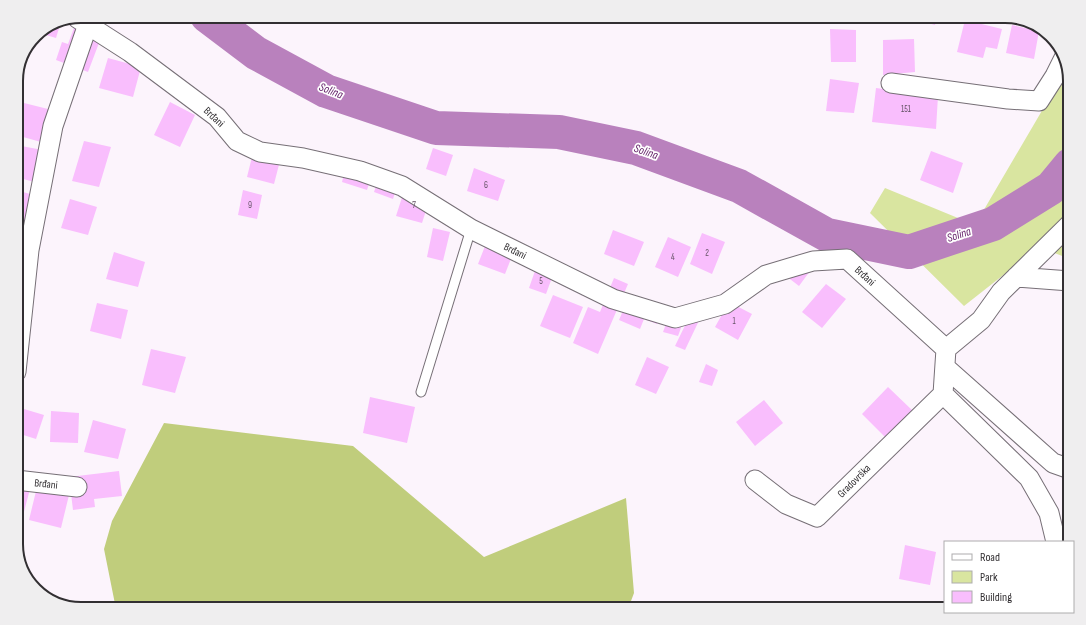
<svg xmlns="http://www.w3.org/2000/svg" width="1086" height="625" font-family="'Sofia Sans Condensed',sans-serif">
  <style>
    .green { fill: #d9e5a0 }
    .forest { fill: #c0cd7c }
    .lines { fill: none; stroke-linecap: round; stroke-linejoin: round }
    .river { stroke: #b981bd; stroke-width: 34 }
    .building { fill: #f9befd }
    .service-casing { stroke: #766f76; stroke-width: 11 }
    .minor-casing { stroke: #766f76; stroke-width: 21 }
    .service { stroke: #fff; stroke-width: 9 }
    .minor { stroke: #fff; stroke-width: 19 }
    .labels { text-anchor: middle; dominant-baseline: central; stroke-width: 3.5; stroke-linejoin: round; paint-order: stroke }
    .number-label { font-size: 9px; fill: #645365 }
    .street-label { font-size: 11px; fill: #322f32; stroke: #fff }
    .water-label { font-size: 12px; font-style: italic; fill: #611d67; stroke: #fff }
    .rim { fill: none; stroke: #322f32; stroke-width: 2 }
  </style>
  <rect width="100%" height="100%" fill="#fcf4fc"/>
  <!-- green -->
  <path class="green" d="M1067,68l3,9v182l-31,-12 -75,59 -94,-93 15,-25 90,37z"/>
  <!-- forest -->
  <path class="forest" d="M164,423l189,23 131,111 142,-59 8,95 -6,16h-512l-12,-60 8,-28z"/>
  <g class="lines">
    <!-- river -->
    <path class="river" d="M207,16l49,37 70,38 110,37 123,4 77,16 103,38 88,49 82,17 84,-28 58,-36 19,-23"/>
  </g>
  <!-- building -->
  <path class="building" d="M910,16h27l-2,9 -26,-7z
    M965,20l37,9 -5,20 -11,-2 -3,11 -26,-6z
    M60,25l-4,13 -17,-5 9,-3z
    M75,25l27,10 -14,37 -32,-12 6,-18 6,2z
    M1012,25l27,6 -5,28 -28,-6z
    M830,29l26,1v32h-25z
    M914,39l1,33 -32,3v-35z
    M108,58l33,9 -8,30 -34,-9z
    M830,79l29,4 -5,30 -28,-2z
    M876,88l62,8 -2,33 -64,-7z
    M170,102l25,13 -15,32 -26,-12z
    M24,103l32,8 -8,33 -32,-9z
    M84,141l27,6 -12,40 -27,-6z
    M16,145l32,6 -10,32 -22,-6z
    M433,148l20,7 -7,21 -20,-7z
    M254,149l27,8 -7,27 -27,-7z
    M931,151l32,12 -10,30 -33,-13z
    M348,158l26,10 -7,22 -25,-8z
    M474,168l31,12 -7,21 -31,-10z
    M381,171l19,5 -7,23 -19,-7z
    M405,188l26,7 -9,28 -26,-7z
    M16,190l21,6 -9,34 -12,-3z
    M243,190l19,5 -5,24 -19,-4z
    M70,199l27,8 -9,28 -27,-7z
    M433,228l17,4 -7,29 -16,-4z
    M613,230l31,12 -10,24 -30,-12z
    M702,233l23,9 -13,32 -22,-10z
    M489,236l27,10 -11,28 -27,-10z
    M668,237l23,10 -13,30 -23,-10z
    M114,252l31,10 -7,25 -32,-8z
    M813,267l-14,19 -13,-10z
    M536,268l17,7 -7,19 -17,-6z
    M614,278l14,6 -30,70 -25,-11 15,-36 12,5z
    M826,284l20,15 -24,29 -20,-16z
    M630,294l33,14 -6,16 -13,-5 -4,10 -21,-9z
    M553,295l30,12 -13,31 -30,-12z
    M729,302l23,12 -14,26 -23,-13z
    M97,303l31,7 -7,29 -31,-8z
    M696,303l9,5 -20,42 -10,-4z
    M670,313l15,4 -7,19 -15,-4z
    M151,349l35,8 -11,36 -33,-8z
    M647,357l22,10 -13,27 -21,-9z
    M706,364l12,6 -6,16 -13,-4z
    M888,387l25,24 -27,27 -24,-24z
    M370,397l45,10 -8,36 -44,-10z
    M764,400l19,23 -28,23 -19,-24z
    M24,409l20,6 -8,24 -19,-6z
    M51,411l28,2 -1,30 -28,-1z
    M93,420l33,9 -8,30 -34,-7z
    M119,471l3,25 -28,3 1,8 -22,3 -4,-33z
    M16,485l14,4 -9,34 -5,-2z
    M37,487l32,8 -8,33 -32,-8z
    M905,545l31,7 -6,33 -31,-6z"/>
  <g class="lines">
    <!-- service casing -->
    <g class="service-casing">
      <path id="service" d="M421,392l50,-163"/>
    </g>
    <!-- minor casing -->
    <g class="minor-casing">
      <path id="minor" d="M77,18l53,34 87,65 20,24 23,11 43,6 57,13 42,15 69,43 142,70 62,19 50,-14 41,-29 47,-14 34,-2 99,90
        M891,83l117,16 31,2 16,-25 9,-18
        M1016,277l54,4
        M945,367l108,96 17,6
        M16,372l13,-122 24,-124 35,-102
        M16,480l61,7
        M755,480l31,24 31,13 126,-123
        M1056,542l-7,-29 -20,-35 -86,-84 3,-45 35,-29 20,-28 69,-68"/>
    </g>
    <!-- service -->
    <use href="#service" class="service"/>
    <!-- minor -->
    <use href="#minor" class="minor"/>
  </g>
  <g class="labels">
    <!-- number labels -->
    <g class="number-label">
      <text x="906" y="109">151</text>
      <text x="486" y="185">6</text>
      <text x="250" y="205">9</text>
      <text x="414" y="205">7</text>
      <text x="707" y="253">2</text>
      <text x="673" y="257">4</text>
      <text x="541" y="281">5</text>
      <text x="734" y="321">1</text>
    </g>
    <!-- street labels -->
    <g class="street-label">
      <text transform="translate(214 117) rotate(43)">Brđani</text>
      <text transform="translate(515 251) rotate(26)">Brđani</text>
      <text transform="translate(865 276) rotate(42)">Brđani</text>
      <text transform="translate(854 481) rotate(-45)">Gradovrška</text>
      <text transform="translate(46 484) rotate(6)">Brđani</text>
    </g>
    <!-- water labels -->
    <g class="water-label">
      <text transform="translate(331 91) rotate(22)">Solina</text>
      <text transform="translate(646 152) rotate(19)">Solina</text>
      <text transform="translate(959 235) rotate(-18)">Solina</text>
    </g>
  </g>
  <!-- crop -->
  <path d="M0 0H1086V625H0ZM81 23H1005A58 58 0 0 1 1063 81V544A58 58 0 0 1 1005 602H81A58 58 0 0 1 23 544V81A58 58 0 0 1 81 23Z" fill="#efeeef" fill-rule="evenodd"/>
  <path class="rim" d="M81 23H1005A58 58 0 0 1 1063 81V544A58 58 0 0 1 1005 602H81A58 58 0 0 1 23 544V81A58 58 0 0 1 81 23Z"/>
  <!-- legend -->
  <rect x="944" y="541" width="130" height="72" fill="#ffffff" stroke="#adacad"/>
  <rect x="952" y="554" width="20" height="6" fill="#ffffff" stroke="#adacad"/>
  <text x="980" y="561" font-size="12" fill="#322f32">Road</text>
  <rect x="952" y="571" width="20" height="12" fill="#d9e5a0" stroke="#adacad"/>
  <text x="980" y="581" font-size="12" fill="#322f32">Park</text>
  <rect x="952" y="591" width="20" height="12" fill="#f9befd" stroke="#adacad"/>
  <text x="980" y="601" font-size="12" fill="#322f32">Building</text>
</svg>
